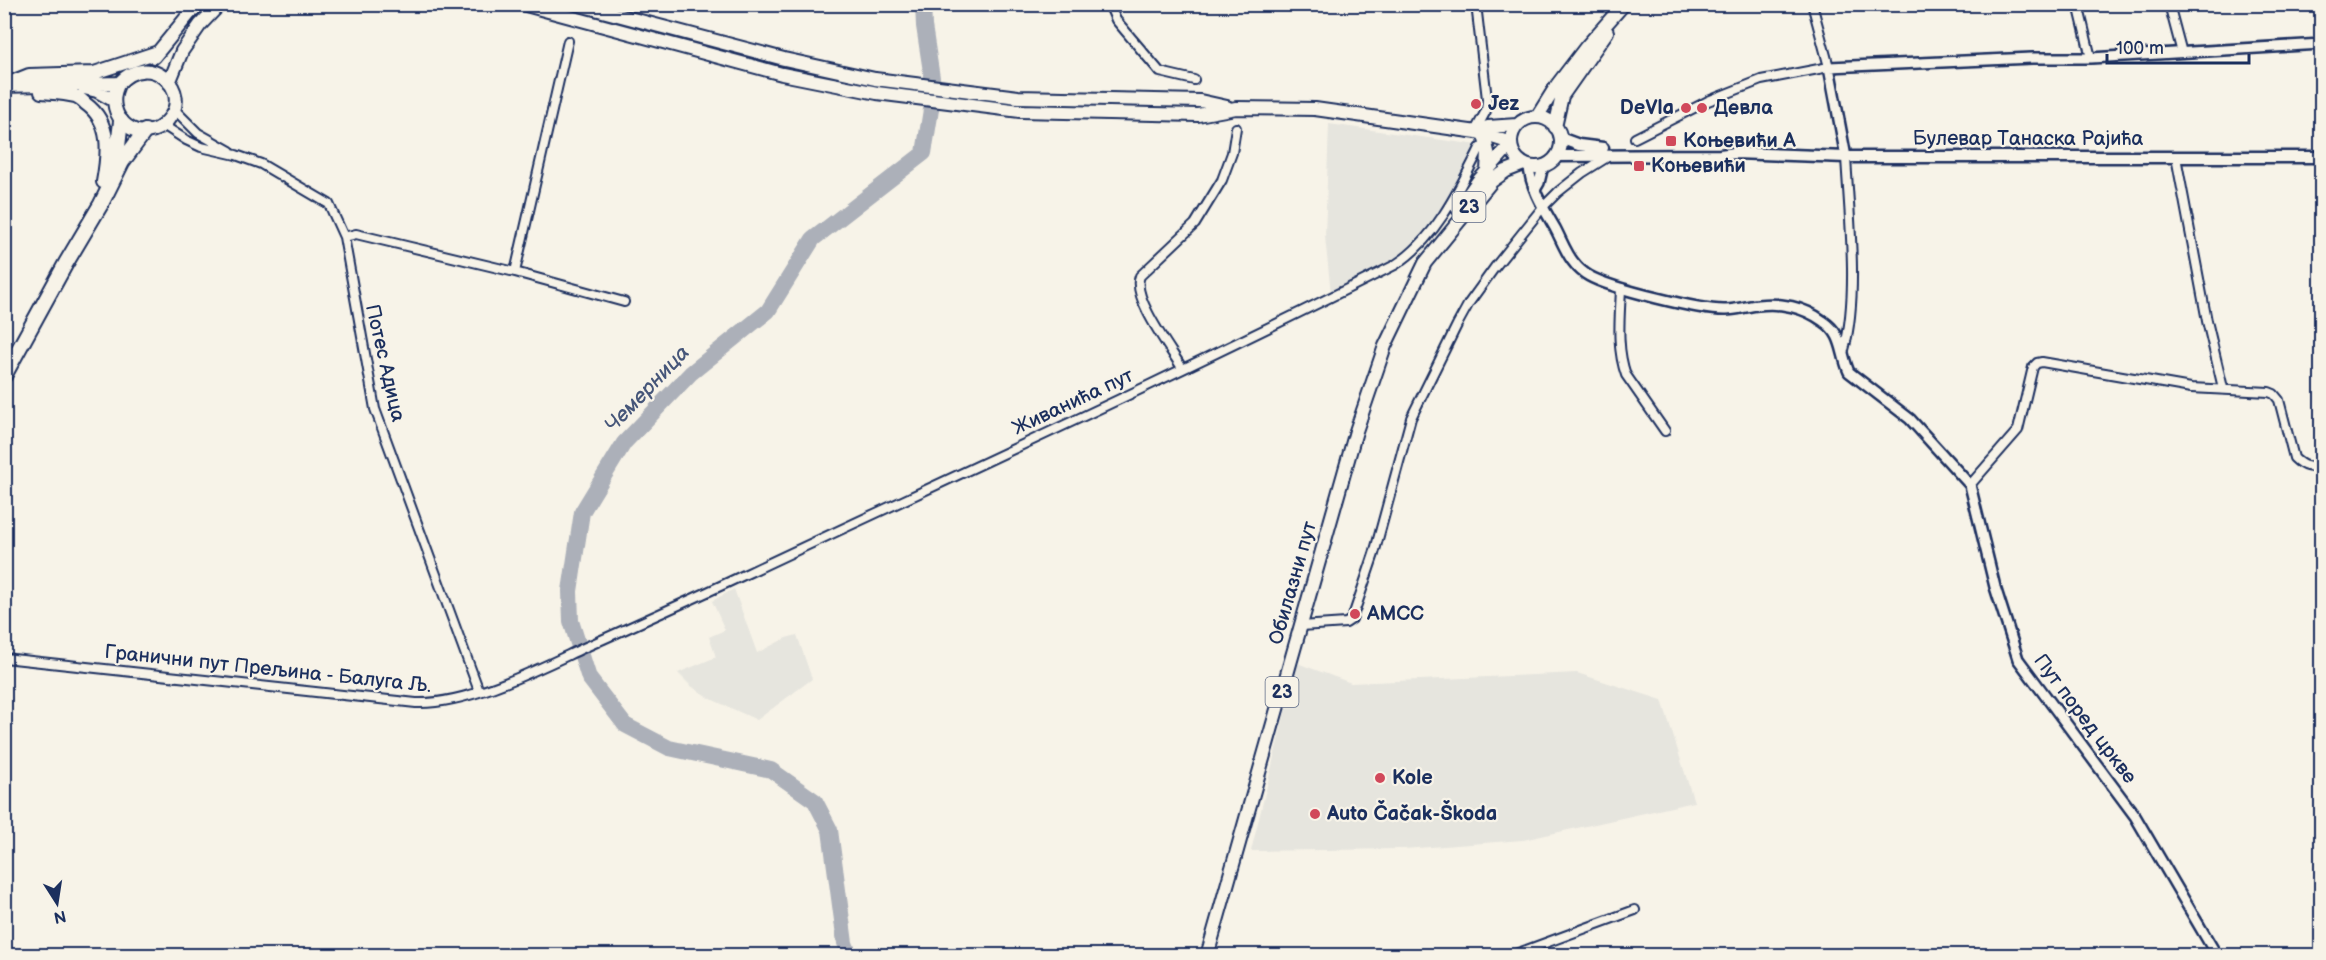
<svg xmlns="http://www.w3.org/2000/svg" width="2326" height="960" font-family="'Balsamiq Sans',sans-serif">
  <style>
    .built { fill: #e6e5de }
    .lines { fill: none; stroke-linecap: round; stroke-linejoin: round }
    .river { stroke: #acb0b9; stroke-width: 16 }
    .minor-casing { stroke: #1b2f5e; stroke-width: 12 }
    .tertiary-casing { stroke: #1b2f5e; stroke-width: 14 }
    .secondary-casing { stroke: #1b2f5e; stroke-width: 15 }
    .primary-casing { stroke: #1b2f5e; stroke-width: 16 }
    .motorway-casing { stroke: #1b2f5e; stroke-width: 18 }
    .minor { stroke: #f7f3e8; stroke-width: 8 }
    .tertiary { stroke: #f7f3e8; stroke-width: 9 }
    .secondary { stroke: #f7f3e8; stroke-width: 10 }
    .primary { stroke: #f7f3e8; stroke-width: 12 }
    .motorway { stroke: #f7f3e8; stroke-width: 14 }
    .poi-dot { fill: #d1495b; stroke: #f7f3e8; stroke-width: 2 }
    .labels { text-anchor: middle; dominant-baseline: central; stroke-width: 4.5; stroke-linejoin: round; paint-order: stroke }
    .shield { fill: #f7f3e8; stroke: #5d6a87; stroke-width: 1.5 }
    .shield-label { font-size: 18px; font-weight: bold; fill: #1b2f5e }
    .poi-label { font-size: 20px; font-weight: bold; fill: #1b2f5e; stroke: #f7f3e8; text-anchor: start }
    .street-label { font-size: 20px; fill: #1b2f5e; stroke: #f7f3e8 }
    .water-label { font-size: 21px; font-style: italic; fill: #465679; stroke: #f7f3e8 }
  </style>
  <rect width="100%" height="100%" fill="#f7f3e8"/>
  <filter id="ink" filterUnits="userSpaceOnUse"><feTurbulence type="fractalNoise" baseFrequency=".0167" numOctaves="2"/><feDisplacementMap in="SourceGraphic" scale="12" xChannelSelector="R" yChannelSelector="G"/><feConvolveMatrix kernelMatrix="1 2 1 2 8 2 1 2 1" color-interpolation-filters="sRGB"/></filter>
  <g filter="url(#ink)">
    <!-- built -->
    <path class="built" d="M1329,124l149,21 -35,65 -26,36 -86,47 -6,-56z
      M734,589l23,64 29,-15 11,-3 15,44 -55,41 -46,-21 -20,-13 -13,-13 38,-16 -7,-20 16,-7 -13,-29z
      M1297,663l54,20 226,-10 85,27 32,102 -171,38 -119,9 -153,2z"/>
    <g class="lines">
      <!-- river -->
      <path class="river" d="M850,956l-5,-13 -15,-113 -15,-29 -44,-31 -102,-22 -44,-23 -36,-47 -18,-57 -1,-30 12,-79 42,-69 67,-70 77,-62 45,-72 111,-86 10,-62 -10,-65 -1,-22"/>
      <!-- minor casing -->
      <g class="minor-casing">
        <path id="minor" d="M1109,4l7,16 44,52 34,8
          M2078,4l13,54
          M2169,4l13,49
          M174,109l24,24 32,18
          M163,125l23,15 15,7 35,8 25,9 68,40 15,33 31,172 104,282
          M1475,131l11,-20 1,-12 -11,-95
          M1635,138l73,-37 53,-21 68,-13 -17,-63
          M2176,157l31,164 16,67
          M344,237l12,-3 159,38 109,30
          M515,272l53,-231
          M1621,288c-1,29 -5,59 5,87l39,56
          M1844,350c15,-55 5,-135 2,-193
          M1182,368c-12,-20 -51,-71 -42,-92l55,-52 27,-44 10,-27 4,-25
          M1970,485l48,-55 15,-63 4,-4 5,-1 149,26 78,4 5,2 5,6 15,58c9,9 16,10 28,8
          M1301,626l45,-3 6,-4 22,-65 37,-136 46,-93 12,-22 26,-36 48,-60 15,-15 24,-19 27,-17
          M4,658l412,45c50,2 118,-32 163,-53 56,-25 112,-50 167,-76 217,-102 435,-201 649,-309 40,-25 64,-75 85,-117
          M1510,956l125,-46"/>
      </g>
      <!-- tertiary casing -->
      <g class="tertiary-casing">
        <path id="tertiary" d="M1846,157l-17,-90 203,-9h59l231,-14
          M1529,166c1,21 15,43 26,62 6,11 11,26 20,36 3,4 9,9 14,12 21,12 113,35 137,34 11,0 21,-4 32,-5 22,-3 46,2 65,16 21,14 17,31 26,51l61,47 60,66 25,102 23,72 117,157 82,140
          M1536,188l3,-5 4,-17"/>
      </g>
      <!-- secondary casing -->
      <g class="secondary-casing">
        <path id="secondary" d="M1560,138l19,7 24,3
          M1556,156l164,-1 15,-2 111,4h476"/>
      </g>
      <!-- primary casing -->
      <g class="primary-casing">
        <path id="primary" d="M522,4l260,70 95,19 143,18 178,4 38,-7 79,1 162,23 34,11
          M576,4l208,55 91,20 143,18 182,4 27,6
          M154,57l36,-44 11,-9
          M9,83l20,-8 65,-2 64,-21
          M169,83l13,-32 18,-26 20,-21
          M4,86l115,-3c30,-33 75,7 49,37 -25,30 -68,-2 -49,-37
          M84,88l13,3 16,9
          M41,92c11,1 23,1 34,4 4,1 8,5 11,8 26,19 22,50 17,78
          M1537,117l20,-32 29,-38 38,-43
          M1511 142a25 25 0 1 1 50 0a25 25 0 1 1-50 0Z
          M1555,127l7,-31 45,-64
          M1477,132l11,-5 29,-2
          M1484,135l4,17 -1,19
          M1458,209l20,-28 33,-37
          M1207,956l149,-525 29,-85 40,-83 67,-82 14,-10 18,-7"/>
      </g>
      <!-- motorway casing -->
      <g class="motorway-casing">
        <path id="motorway" d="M111,168l6,-13 4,-34
          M4,376l62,-113 35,-59 21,-42 23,-31"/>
      </g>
      <!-- minor -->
      <use href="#minor" class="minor"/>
      <!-- tertiary -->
      <use href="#tertiary" class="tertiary"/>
      <!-- secondary -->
      <use href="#secondary" class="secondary"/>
      <!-- primary -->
      <use href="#primary" class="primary"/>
      <!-- motorway -->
      <use href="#motorway" class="motorway"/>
    </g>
  </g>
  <!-- markers -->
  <g class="poi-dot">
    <circle cx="1476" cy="104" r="6"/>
    <circle cx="1686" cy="108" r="6"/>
    <circle cx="1702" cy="108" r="6"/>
    <rect x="1665" y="135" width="12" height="12" rx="3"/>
    <rect x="1633" y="160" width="12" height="12" rx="3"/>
    <circle cx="1355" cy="614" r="6"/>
    <circle cx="1380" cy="778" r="6"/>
    <circle cx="1315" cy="814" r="6"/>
  </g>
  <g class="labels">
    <!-- shield labels -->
    <g class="shield">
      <rect x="1452.5" y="192" width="33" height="30" rx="4.5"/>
      <rect x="1265.5" y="677" width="33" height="30" rx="4.5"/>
    </g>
    <g class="shield-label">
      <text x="1469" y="207">23</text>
      <text x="1282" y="692">23</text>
    </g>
    <!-- poi labels -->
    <g class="poi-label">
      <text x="1488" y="104">Jez</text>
      <text x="1674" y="108" text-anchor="end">DeVla</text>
      <text x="1714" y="108">Девла</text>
      <text x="1683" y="141">Коњевићи А</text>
      <text x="1651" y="166">Коњевићи</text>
      <text x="1367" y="614">АМСС</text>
      <text x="1392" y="778">Kole</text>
      <text x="1327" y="814">Auto Čačak-Škoda</text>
    </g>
    <!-- street labels -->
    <g class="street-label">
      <text x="2028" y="139">Булевар Танаска Рајића</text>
      <text transform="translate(385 363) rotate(77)">Потес Адица</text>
      <text transform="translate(1073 402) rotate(-25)">Живанића пут</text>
      <text transform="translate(1293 583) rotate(-74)">Обилазни пут</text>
      <text transform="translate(268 669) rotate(6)">Гранични пут Прељина - Балуга Љ.</text>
      <text transform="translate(2085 719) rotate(53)">Пут поред цркве</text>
    </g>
    <!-- water labels -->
    <g class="water-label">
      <text transform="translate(647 389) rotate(-46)">Чемерница</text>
    </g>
  </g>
  <!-- margin -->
  <rect width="2326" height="960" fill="none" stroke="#f7f3e8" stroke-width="24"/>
  <rect x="12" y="12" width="2302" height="936" fill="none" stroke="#1b2f5e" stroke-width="2" filter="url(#ink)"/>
  <!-- north arrow -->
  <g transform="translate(57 903) rotate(168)" stroke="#f7f3e8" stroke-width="4.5" paint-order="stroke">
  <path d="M0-4.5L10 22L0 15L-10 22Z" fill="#1b2f5e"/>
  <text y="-9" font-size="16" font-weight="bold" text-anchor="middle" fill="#1b2f5e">N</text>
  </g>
  <!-- scale -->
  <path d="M2107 54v9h142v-9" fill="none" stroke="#1b2f5e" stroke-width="3"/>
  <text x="2116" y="54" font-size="18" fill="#1b2f5e" stroke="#f7f3e8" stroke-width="4.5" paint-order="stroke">100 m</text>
</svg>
